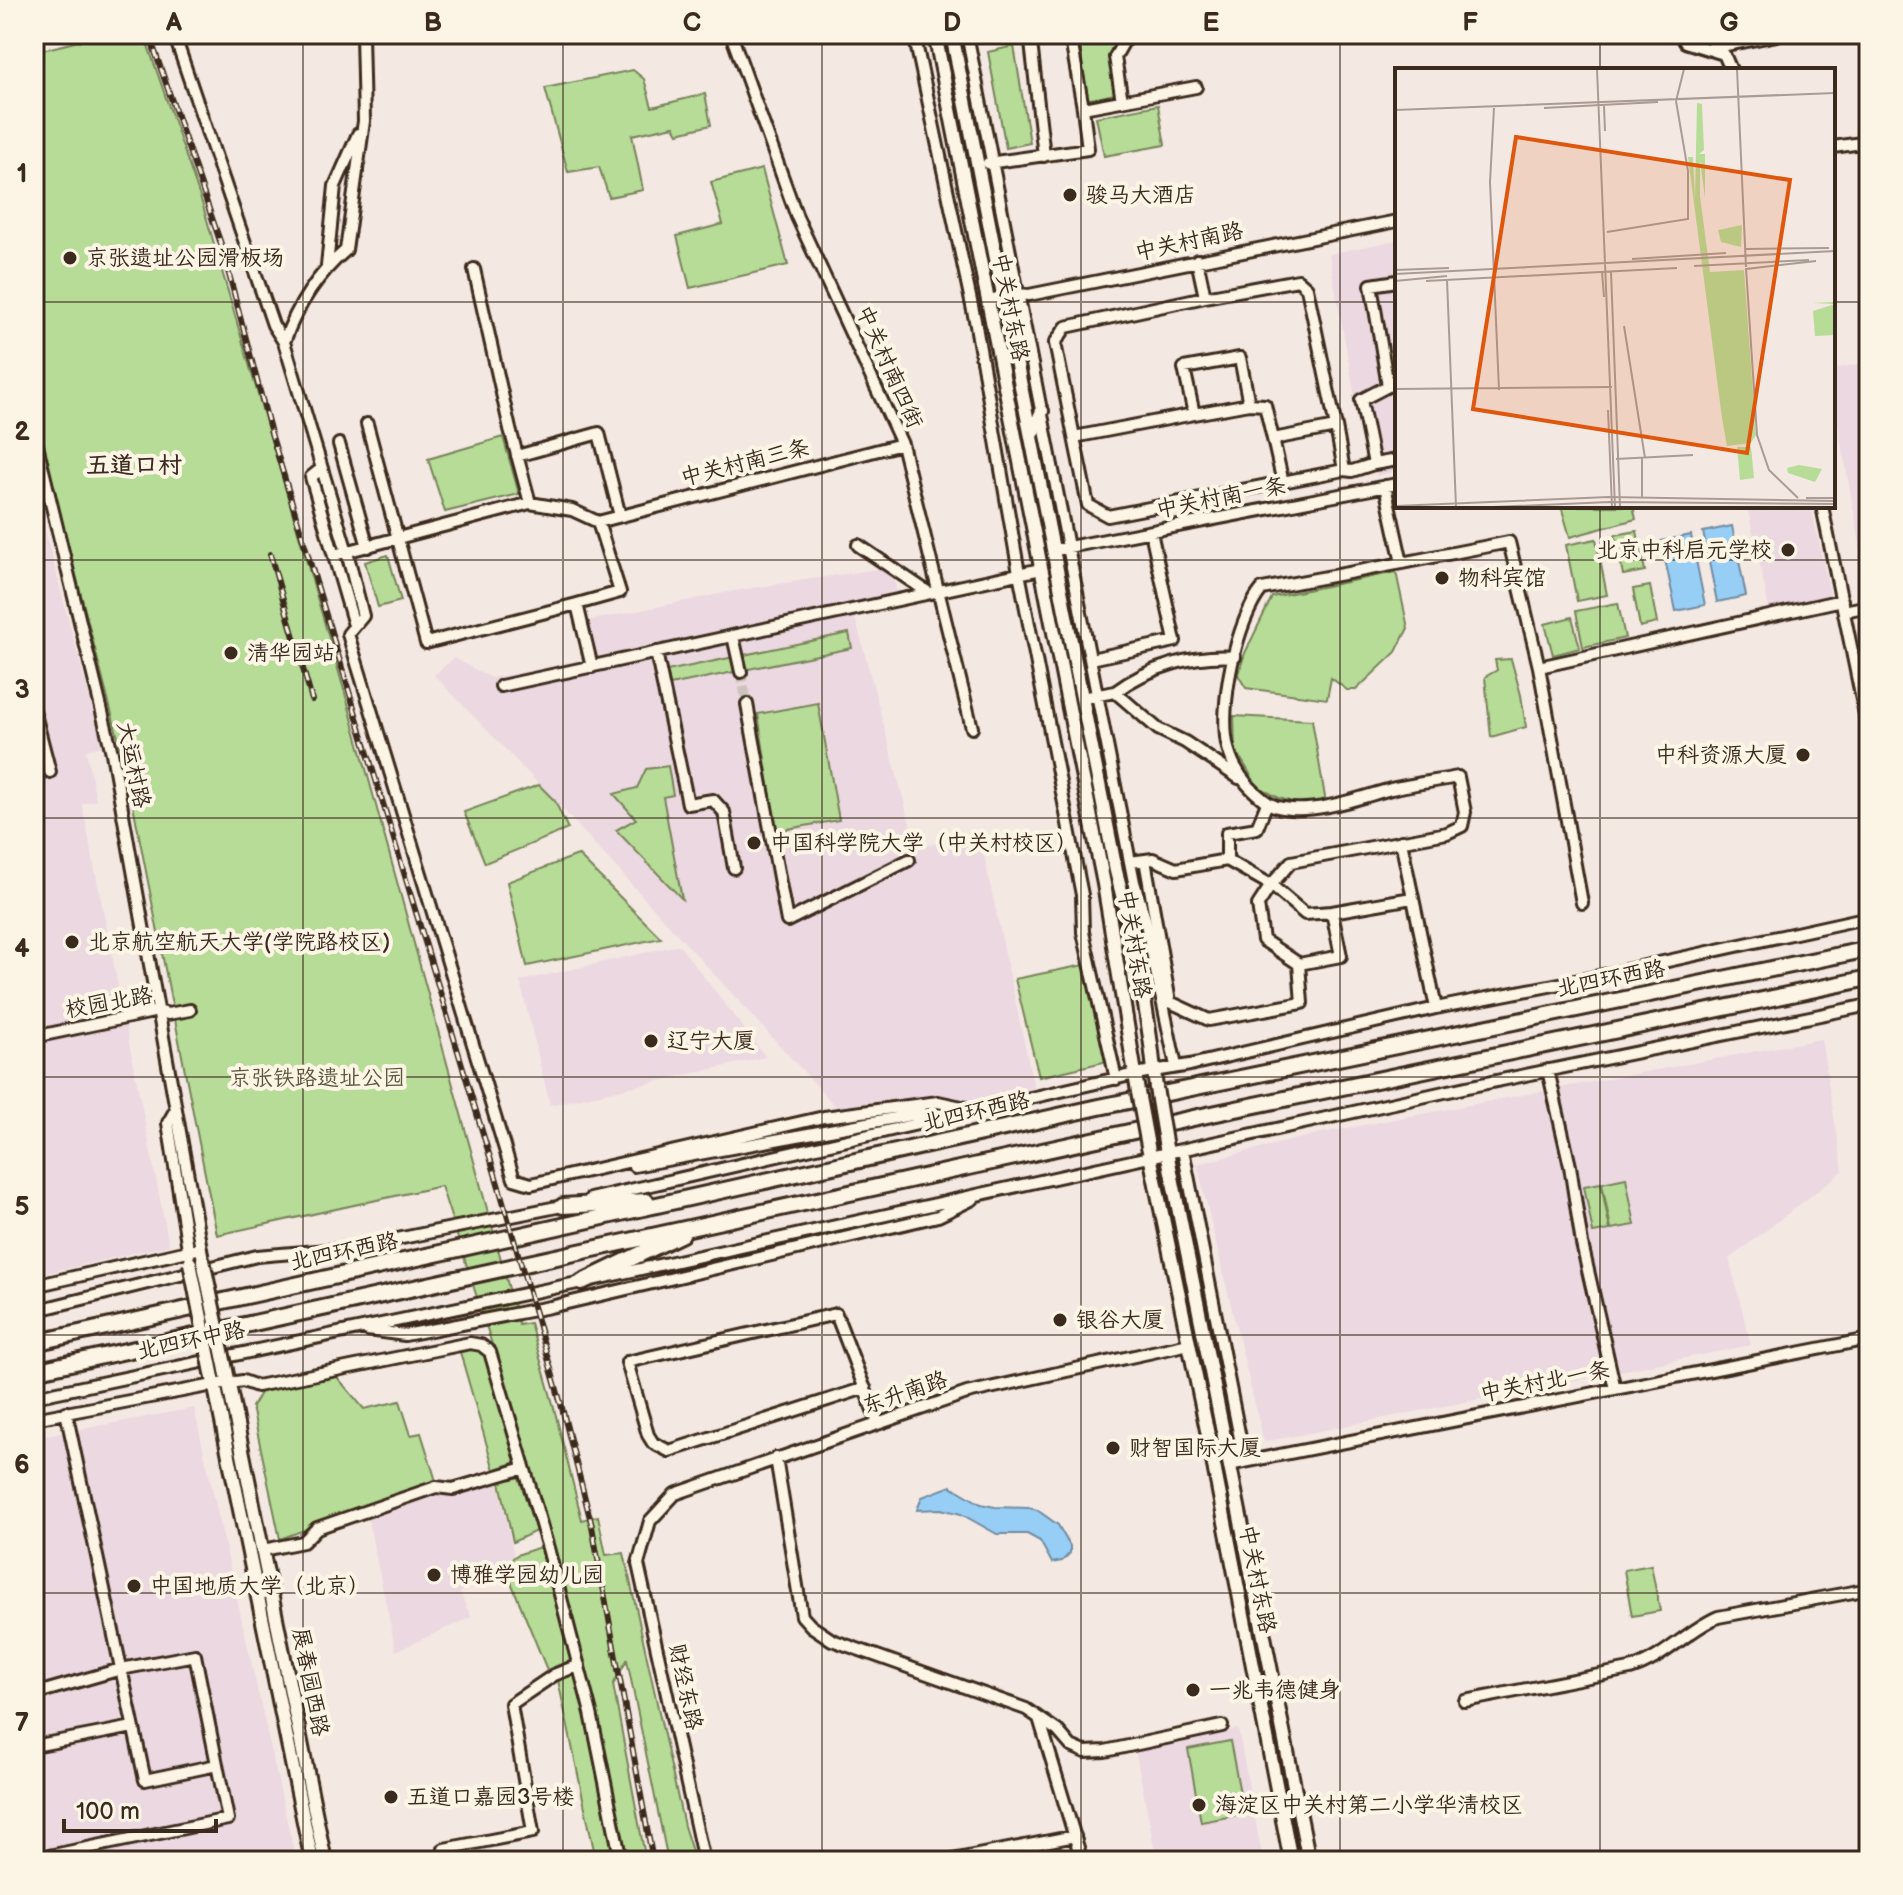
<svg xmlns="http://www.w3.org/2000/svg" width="1903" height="1895" font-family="'Balsamiq Sans','LXGW WenKai TC',sans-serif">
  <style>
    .built { fill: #ebd8e1 }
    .green { fill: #b6dc97; stroke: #78835a; stroke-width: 2 }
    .water { fill: #97cef6; stroke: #728ca0; stroke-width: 2 }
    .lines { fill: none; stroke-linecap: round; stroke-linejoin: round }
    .minor-tunnel { stroke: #cfc2bc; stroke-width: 10; stroke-dasharray: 10 5; stroke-linecap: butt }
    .minor-casing { stroke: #3b2a1e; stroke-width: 16 }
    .major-casing { stroke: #3b2a1e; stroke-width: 18 }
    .highway-casing { stroke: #3b2a1e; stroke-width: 20 }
    .minor { stroke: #fcf5e5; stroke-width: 10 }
    .major { stroke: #fcf5e5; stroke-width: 12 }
    .highway { stroke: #fcf5e5; stroke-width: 14 }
    .rail-casing { stroke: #3b2a1e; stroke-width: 6 }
    .rail { stroke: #fcf5e5; stroke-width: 3; stroke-dasharray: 9; stroke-linecap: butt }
    .major-bridge-casing { stroke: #3b2a1e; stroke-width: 18; stroke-linecap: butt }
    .major-bridge { stroke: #fcf5e5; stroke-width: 12 }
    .grid { fill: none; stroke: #3b2a1e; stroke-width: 2; stroke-opacity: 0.55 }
    .poi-dot { fill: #3b2a1e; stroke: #fcf5e5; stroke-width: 3 }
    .labels { text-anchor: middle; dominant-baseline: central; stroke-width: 8; stroke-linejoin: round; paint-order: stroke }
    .poi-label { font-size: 22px; fill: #3b2a1e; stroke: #fcf5e5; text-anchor: start }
    .street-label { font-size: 22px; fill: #3b2a1e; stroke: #fcf5e5 }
    .park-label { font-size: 22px; fill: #5a563c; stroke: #fcf5e5 }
    .neighbourhood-label { font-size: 24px; font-weight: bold; fill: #3b2a1e; stroke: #fcf5e5 }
    .inset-road { fill: none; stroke: #aa9c94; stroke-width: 2 }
    .view { fill: #df570d; fill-opacity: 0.15; stroke: #df570d; stroke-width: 4 }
    .inset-edge { fill: none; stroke: #3b2a1e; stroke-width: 4 }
    .neatline { fill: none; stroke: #3b2a1e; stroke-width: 3 }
    .grid-label { font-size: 26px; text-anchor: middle; font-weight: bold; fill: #3b2a1e }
  </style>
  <rect width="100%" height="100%" fill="#f4e8e3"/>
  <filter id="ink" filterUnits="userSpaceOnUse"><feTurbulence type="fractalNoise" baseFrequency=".0125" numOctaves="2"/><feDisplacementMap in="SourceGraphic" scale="16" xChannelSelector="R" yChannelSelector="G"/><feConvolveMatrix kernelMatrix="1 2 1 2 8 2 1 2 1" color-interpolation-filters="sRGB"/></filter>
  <g filter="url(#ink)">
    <!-- built -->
    <path class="built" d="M1397,240v231l-20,5 -11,-19 -37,-203z
      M1869,362v230l-36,-193v-30z
      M34,489l68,257 -16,4 10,50 -14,4 87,441 -135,31z
      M1747,506h64l19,89 -61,13z
      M890,567l8,28 -49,11 7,15 60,226 64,-10 54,251 -57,14 -41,-4 -97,12 -284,-309 -121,-126 20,-17 37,20 98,-17 -6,-39 151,-31z
      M679,945l87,112 -216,48 -30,-124z
      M1821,1039l22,132 -114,88 22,86 -487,97 -67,-278 124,-31z
      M194,1408l102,453h-262v-423z
      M498,1481l16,75 -54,37 11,24 -75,34 -29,-136 70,-23 17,1z
      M1238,1729l25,132h-106l-22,-112z"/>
    <!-- green -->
    <path class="green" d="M108,34h36l59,172 144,494 172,625 11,-2 23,81 29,116 16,-4 8,39 18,-2 60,273 11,35h-27l-41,-201 -14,25 33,176h-21c-11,-58 -19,-117 -34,-173 -42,-170 -96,-336 -150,-502l-224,49 -91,-466 -92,-356v-361z
      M1076,34h46l-12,24 5,36 -28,6z
      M1014,46l16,97 -24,5 -18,-96z
      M633,70l11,9 8,28 53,-13 6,31 -33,8 -4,-7 -42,9 11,55 -34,7 -10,-30 -31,5 -23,-84z
      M1158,105l7,40 -61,11 -8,-39z
      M762,169l26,96 -98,23 -13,-52 46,-12 -12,-42z
      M503,437l16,57 -74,18 -17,-53z
      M1561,506h72l3,13 -66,18z
      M1637,531l8,40 -22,4 -8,-40z
      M1596,539l11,56 -30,6 -11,-56z
      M388,555l13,46 -23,6 -13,-45z
      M1396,572l12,56 -12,24 -40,38h-9l-16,-12 -4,21 -81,-11 -8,-13 7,-22 27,-56z
      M1650,586l7,37 -17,4 -7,-38z
      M1618,603l7,35 -42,9 -7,-36z
      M1572,617l8,31 -27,7 -8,-31z
      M849,633l3,15 -182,37 -3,-14z
      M1511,659l10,36 5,32 -35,10 -6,-60 12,-7 -2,-10z
      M818,703l21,117 -63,11 -18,-117z
      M1234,716l78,4 15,89 -4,2 -44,-13 -21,-11 -23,-38z
      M668,766l5,29 -10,2 19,102 -66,-69 20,-11 -22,-25 23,-6 9,-19z
      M539,785l16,16 13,28 -83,34 -21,-51z
      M578,855l83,83 -134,28 -20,-84z
      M1089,964l19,97 -69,16 -24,-98z
      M1626,1178l9,47 -24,4 -9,-46z
      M1601,1183l9,47 -17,3 -9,-47z
      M477,1349l11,9 28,104 -22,8 -34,-118z
      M337,1377l27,32 36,-8 11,34 10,-2 15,48 -156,58 -28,-132 9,-16z
      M519,1477l17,54 -23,11 -13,-60z
      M540,1547l31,113 -24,10 -43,-105 13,-10z
      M1651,1565l9,46 -28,5 -8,-46z
      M576,1674l40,187h-31l-1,-4 11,-2 -37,-175z
      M1230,1741l14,73 -43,8 -13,-73z"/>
    <!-- water -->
    <path class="water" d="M1732,526l14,70 -29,6 -14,-70z
      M1691,535l14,70 -29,6 -15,-70z
      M951,1486l30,18 14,3 34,1 8,2 21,15 12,21v7l-8,8 -10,2 -12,-22 -13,-7h-30l-36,-20 -20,-5 -24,1 5,-13z"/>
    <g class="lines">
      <!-- minor-tunnel -->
      <path class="minor-tunnel" d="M741,672l6,32"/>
      <!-- minor casing -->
      <g class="minor-casing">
        <path id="minor" d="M174,34l99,291 11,17 63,210 16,64 -15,18 166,545 17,5 293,-67 114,-15 38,8
          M731,34l66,183 105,227 70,284
          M914,34l61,286 44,253 63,322 1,37 33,147
          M967,34l167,848 11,37 31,147
          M1030,34l14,122
          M1070,34l13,74
          M1681,34l4,8 39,12 7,16
          M1711,48l71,-14
          M1122,101l-7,-44 13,-23
          M1833,147l36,-5
          M988,163l100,-14 -5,-41 113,-21
          M1197,260l8,37 93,-17 9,8 29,139
          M327,266l8,-80 23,-52
          M474,269l36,160 20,74
          M1205,297l-139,30 -11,16 19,94 120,-23 -10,-46 56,-10 9,46 16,1 8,34
          M988,300l31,-6 10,1 368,-74
          M284,342c13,-36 33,-67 62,-92l18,-129 -2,-87
          M1388,386l-17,-101 26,-4
          M1194,414l55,-10
          M367,424l59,219 151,-39
          M34,433l78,320 91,507
          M1074,437l14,68 20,11 236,-46
          M339,444l29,103
          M517,456l82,-23 21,83
          M1374,464l23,-4
          M321,469l-10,8 43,148
          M1283,483l-10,-44 63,-12 8,43 8,1 22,-7 -13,-64 27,-14 9,-2
          M1385,486l17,77 107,-21 30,125 303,-67
          M1822,506l47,228
          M598,522l304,-78
          M858,545l71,48
          M1053,550l344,-66
          M334,555l196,-52 42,7 26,12 22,70 -43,12 15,63
          M1844,611l25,-5
          M733,636l8,36
          M656,652l32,152 25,-4 11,12 10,56
          M1091,659l84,-18 -24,-109
          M1539,667l43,236
          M501,686l540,-117
          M1115,692c33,-25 79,-38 120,-35
          M1082,698l33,-6 43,37 27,13 54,36
          M747,704l40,217 122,-61
          M34,710l16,62
          M1401,841l35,167
          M1145,860l25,142 39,18 93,-17 -3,-39 42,-8 -9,-44 80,-14
          M1227,860v-27l30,-5 10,-25
          M1130,862l23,-3 23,10 51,-9 44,25 20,-23 156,-29 15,-7 3,-14 -7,-35c-22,4 -45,7 -67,12 -33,9 -74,25 -108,19 -11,-1 -18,-7 -26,-14 -15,-13 -24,-27 -29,-46 -10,-39 8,-128 34,-159l140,-26
          M1299,964l-36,-24 -5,-35 13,-20 34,29 27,-2
          M34,1037l124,-26 10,3 22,-4
          M1548,1070l22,96 12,78 33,145
          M176,1109l-8,14 21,132
          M1183,1150l58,293 -12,22
          M634,1166l288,-53 9,9
          M590,1199l545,-125 55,-9 246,-57 154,-30 279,-61
          M34,1286l167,-38
          M34,1311l223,-55 95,-8 215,-43
          M367,1330l38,5 145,-28 388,-91 35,-17
          M865,1388l-196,63 -16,-8 -5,-8 -21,-73 209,-48 42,109
          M34,1397l548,-115 885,-195 402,-82
          M66,1412l79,368 72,-15
          M34,1419l180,-34 29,-4 14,5 213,-43 11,2 9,7 58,196 43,165 30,148
          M776,1458l26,158 9,10 21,14 194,69 32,22 13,15 14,6 20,-1 117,-25
          M1229,1465l640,-126
          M263,1550l40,-8 14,-14 119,-41 17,2 71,-21
          M34,1694l87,-25 74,-14 33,164 -194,40
          M1465,1701l165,-32c34,-10 56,-38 88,-52l151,-28
          M1039,1718l43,143
          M34,1746l99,-19
          M444,1849l89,-17 -22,-128 43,-29 25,-10
          M704,1861l-66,-297 12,-43 25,-27 292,-101 222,-49
          M947,1861l128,-25"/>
      </g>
      <!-- major casing -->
      <g class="major-casing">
        <path id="major" d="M935,34l169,850 34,208
          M952,34l164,837c19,71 33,144 40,217
          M1031,436l11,-25
          M1165,1142l144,719
          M1148,1146l60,289 83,426
          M226,1370l99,491
          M212,1373l100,488"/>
      </g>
      <!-- highway casing -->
      <g class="highway-casing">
        <path id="highway" d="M563,1206l83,-5
          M582,1282l100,-48
          M34,1343l1065,-236 770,-158
          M34,1371l1173,-256 662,-137"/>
      </g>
      <!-- minor -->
      <use href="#minor" class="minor"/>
      <!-- major -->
      <use href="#major" class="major"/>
      <!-- highway -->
      <use href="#highway" class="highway"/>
      <!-- rail casing -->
      <g class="rail-casing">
        <path id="rail" d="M149,34l72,210 50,189 228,754 62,217 31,122 61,335
          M270,554l42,146"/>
      </g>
      <!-- rail -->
      <use href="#rail" class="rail"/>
      <!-- major-bridge casing -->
      <g class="major-bridge-casing">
        <path id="major-bridge" d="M1156,1088l9,54
          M1138,1092l10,54
          M203,1260l23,110
          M190,1263l22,110"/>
      </g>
      <!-- major-bridge -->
      <use href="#major-bridge" class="major-bridge"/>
    </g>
  </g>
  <!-- grid -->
  <path class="grid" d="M303,34v1827M563,34v1827M822,34v1827M1081,34v1827M1340,34v1827M1600,34v36M34,302h1363M1833,302h36M1600,506v1355M34,560h1835M34,818h1835M34,1077h1835M34,1335h1835M34,1593h1835"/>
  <!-- markers -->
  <g class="poi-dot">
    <circle cx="1070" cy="195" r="8"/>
    <circle cx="70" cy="258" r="8"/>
    <circle cx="1788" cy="550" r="8"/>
    <circle cx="1442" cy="578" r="8"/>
    <circle cx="231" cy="653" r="8"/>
    <circle cx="1803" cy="755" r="8"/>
    <circle cx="754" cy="843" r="8"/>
    <circle cx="72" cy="942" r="8"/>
    <circle cx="651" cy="1041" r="8"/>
    <circle cx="1060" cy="1320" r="8"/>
    <circle cx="1113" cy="1448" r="8"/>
    <circle cx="434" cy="1575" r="8"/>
    <circle cx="134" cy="1586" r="8"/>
    <circle cx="1193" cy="1690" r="8"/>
    <circle cx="391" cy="1797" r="8"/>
    <circle cx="1199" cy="1805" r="8"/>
  </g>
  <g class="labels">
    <!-- poi labels -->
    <g class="poi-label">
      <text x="1086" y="195">骏马大酒店</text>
      <text x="86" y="258">京张遗址公园滑板场</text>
      <text x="1772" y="550" text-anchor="end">北京中科启元学校</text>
      <text x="1458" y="578">物科宾馆</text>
      <text x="247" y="653">清华园站</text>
      <text x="1787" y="755" text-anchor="end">中科资源大厦</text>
      <text x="770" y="843">中国科学院大学（中关村校区）</text>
      <text x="88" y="942">北京航空航天大学(学院路校区)</text>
      <text x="667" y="1041">辽宁大厦</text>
      <text x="1076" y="1320">银谷大厦</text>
      <text x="1129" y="1448">财智国际大厦</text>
      <text x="450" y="1575">博雅学园幼儿园</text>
      <text x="150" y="1586">中国地质大学（北京）</text>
      <text x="1209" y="1690">一兆韦德健身</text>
      <text x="407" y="1797">五道口嘉园3号楼</text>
      <text x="1215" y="1805">海淀区中关村第二小学华清校区</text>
    </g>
    <!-- street labels -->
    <g class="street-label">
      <text transform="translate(1189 242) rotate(-12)">中关村南路</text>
      <text transform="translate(1010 307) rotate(79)">中关村东路</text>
      <text transform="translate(889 367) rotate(66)">中关村南四街</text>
      <text transform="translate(745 463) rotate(-14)">中关村南三条</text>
      <text transform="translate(1221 498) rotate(-11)">中关村南一条</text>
      <text transform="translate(133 765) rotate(78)">大运村路</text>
      <text transform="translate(1134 944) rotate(81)">中关村东路</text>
      <text transform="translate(1611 979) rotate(-11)">北四环西路</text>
      <text transform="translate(109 1003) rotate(-10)">校园北路</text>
      <text transform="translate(976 1112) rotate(-13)">北四环西路</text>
      <text transform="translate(344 1252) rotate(-12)">北四环西路</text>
      <text transform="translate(191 1341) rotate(-12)">北四环中路</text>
      <text transform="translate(1545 1382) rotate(-11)">中关村北一条</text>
      <text transform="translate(905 1393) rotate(-19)">东升南路</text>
      <text transform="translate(1257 1579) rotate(79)">中关村东路</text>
      <text transform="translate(310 1682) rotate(79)">展春园西路</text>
      <text transform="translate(685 1687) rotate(78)">财经东路</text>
    </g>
    <!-- park labels -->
    <g class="park-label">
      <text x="317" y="1078">京张铁路遗址公园</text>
    </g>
    <!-- neighbourhood labels -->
    <g class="neighbourhood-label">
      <text x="134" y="465">五道口村</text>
    </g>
  </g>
  <!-- overview -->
  <g transform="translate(1395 68)">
    <rect width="440" height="440" fill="#f4e8e3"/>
    <path d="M302,35l5,1 2,46 -5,4h6v44l-5,-38v36l10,76 34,-2 12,165 -5,8 -24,3 -5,-28 -34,-261h5l2,42zM347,157l-1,22 -20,-5 -3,-12zM440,234v33l-20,1 -2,-25 22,-7 -22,-1zM342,379h14l3,31 -14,2zM404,397l23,4 -7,13 -27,-9 -1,-5z" fill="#b6dc97"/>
    <path class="inset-road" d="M202,1l18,438M342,1l9,198M281,33l8,-32M209,38l1,25M99,40l-4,74 9,208M149,40l114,-6M0,42l440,-17M212,164l81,-13v-48l-12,-70M351,181l83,-1M237,191l94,-6M299,198l115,-6M351,200l11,167 12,35 29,28M351,201l70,-8M0,202l54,-2M207,204l2,25M216,204l9,235M0,206l440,-23M52,212l9,227M0,213l52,-5M31,213l251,-13M229,258l21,132M0,321l217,-2M213,342l4,97M247,390v39M221,391l77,-4M411,430h27M0,438l214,-9 226,4M98,439l116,-5 226,2"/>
    <path class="view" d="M121,69l274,43 -43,273 -274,-44z"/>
    <rect width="440" height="440" class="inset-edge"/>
  </g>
  <!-- margin -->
  <rect width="1903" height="1895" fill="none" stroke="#fcf5e5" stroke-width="88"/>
  <!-- scale -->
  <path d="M64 1819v12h152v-12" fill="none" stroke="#3b2a1e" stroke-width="4"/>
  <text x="76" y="1819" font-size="24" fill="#3b2a1e" stroke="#fcf5e5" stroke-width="6" paint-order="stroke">100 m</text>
  <rect x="44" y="44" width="1815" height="1807" class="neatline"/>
  <g class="grid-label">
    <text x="174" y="31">A</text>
    <text x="433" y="31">B</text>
    <text x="692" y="31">C</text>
    <text x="952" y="31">D</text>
    <text x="1211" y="31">E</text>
    <text x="1470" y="31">F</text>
    <text x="1729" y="31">G</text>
    <text x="22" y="182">1</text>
    <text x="22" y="440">2</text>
    <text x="22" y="698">3</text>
    <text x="22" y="957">4</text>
    <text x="22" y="1215">5</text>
    <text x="22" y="1473">6</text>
    <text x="22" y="1731">7</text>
  </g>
</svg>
